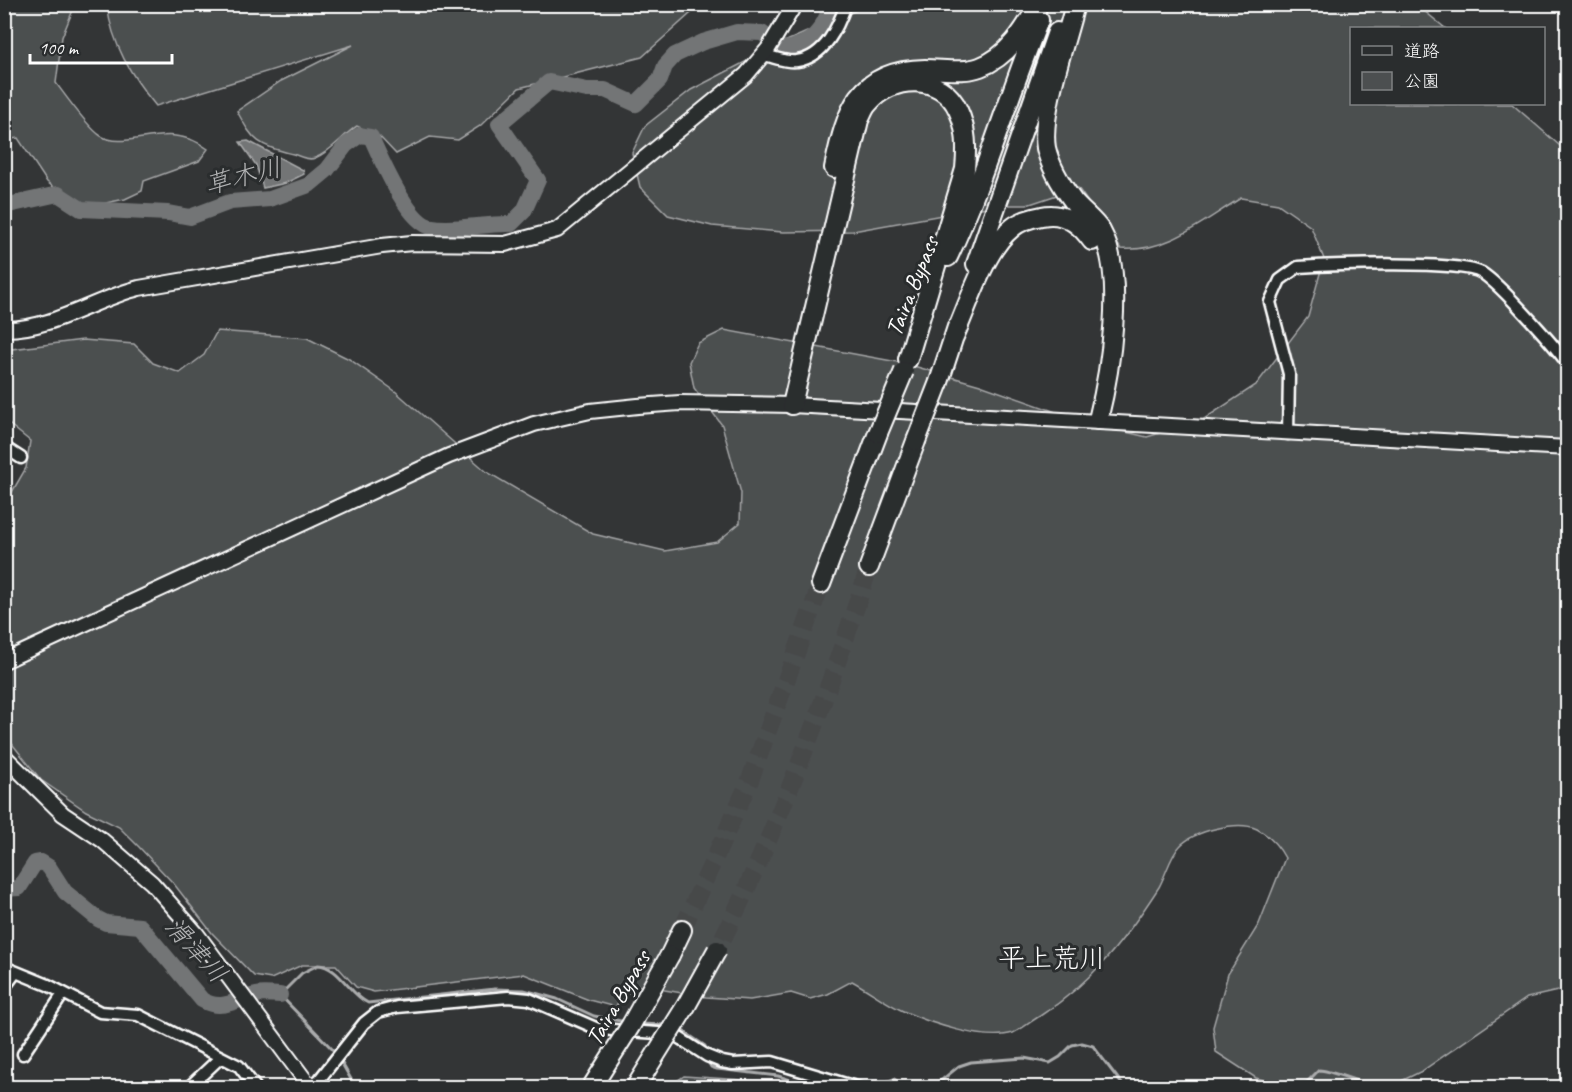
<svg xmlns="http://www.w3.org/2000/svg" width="1572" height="1092" font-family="Caveat,'Klee One',sans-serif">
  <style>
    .green { fill: #4c4f50; stroke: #a6a7a8; stroke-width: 1.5 }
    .water { fill: #737576; stroke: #abacad; stroke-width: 1.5 }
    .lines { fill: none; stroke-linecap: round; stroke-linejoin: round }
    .stream { stroke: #abacad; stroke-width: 3 }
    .river { stroke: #737576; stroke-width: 16 }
    .trunk-tunnel { stroke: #47494a; stroke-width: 18; stroke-dasharray: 18 9; stroke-linecap: butt }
    .minor-casing { stroke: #fff; stroke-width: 15 }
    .tertiary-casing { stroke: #fff; stroke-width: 18 }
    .trunk-casing { stroke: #fff; stroke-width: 22 }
    .minor { stroke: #2a2d2e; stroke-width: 10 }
    .tertiary { stroke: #2a2d2e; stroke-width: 14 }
    .trunk { stroke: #2a2d2e; stroke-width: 18 }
    .trunk-bridge-casing { stroke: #fff; stroke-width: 22; stroke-linecap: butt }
    .trunk-bridge { stroke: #2a2d2e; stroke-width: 18 }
    .labels { text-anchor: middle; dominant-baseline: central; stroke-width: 6; stroke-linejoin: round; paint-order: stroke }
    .street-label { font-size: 24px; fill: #fff; stroke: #2a2d2e }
    .water-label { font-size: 26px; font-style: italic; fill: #b2b3b4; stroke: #2a2d2e }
    .quarter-label { font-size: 27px; fill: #fff; stroke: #2a2d2e }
  </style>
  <rect width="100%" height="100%" fill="#333536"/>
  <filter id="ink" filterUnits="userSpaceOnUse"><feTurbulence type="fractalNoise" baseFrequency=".0167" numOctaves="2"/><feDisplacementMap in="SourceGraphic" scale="12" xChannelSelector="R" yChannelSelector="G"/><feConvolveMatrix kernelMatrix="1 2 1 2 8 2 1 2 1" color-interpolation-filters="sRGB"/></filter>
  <g filter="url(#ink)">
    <!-- green -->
    <path class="green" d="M75,5l-13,32 -6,46c9,12 33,46 45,53 26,16 67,-18 107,13l-9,12 -55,20 -2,10 -17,8 -39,8 -20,-10 -19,-15 -29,-44 -13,2v-135z
      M107,5v-1l593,1 -58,52 -123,31 -39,38 -22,14 -28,-3 -34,17 -17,-18 -22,-10c-14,9 -26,26 -42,32 -7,3 -15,-2 -22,-4 -35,-9 -39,-11 -56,-43l44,-30 72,-36 -197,61c-25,-30 -44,-62 -49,-101z
      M868,5h549l28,23h-93v76h160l55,48v837l-40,9 -105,73 -33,16h-101l-32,-9 -40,-26 -3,-25 15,-53 31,-50 26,-66c-7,-13 -15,-22 -28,-29 -19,-9 -63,2 -77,17 -10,10 -14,29 -21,41 -33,51 -67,96 -119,129 -9,5 -18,13 -27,17 -29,9 -83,-10 -110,-22 -18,-8 -34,-21 -51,-30l-24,13 -18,5 -19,-6 -41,7 -44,-3 -71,-12 -20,22 -26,-7 -65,-26 -150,18 -18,-5 -20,-22h-34l-31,14 -17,-3 -42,-43 -38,-49 -35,-37 -20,-20 -33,-16 -45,-31 -36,-45v-231l21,-36 4,-27 -25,-20 -1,-71 79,-10 51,4 19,19 27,10 24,-18 13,-24 90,7 42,21 46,32 92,81 106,62 72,17 52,-9 23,-19 1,-30 -19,-68 -28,-37 -5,-26 9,-19 26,-13 179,33 77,22 107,38 60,14 54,-16 55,-36 52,-68 16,-58 -13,-32 -33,-23 -37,-6c-38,23 -74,55 -120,51l-43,-61 -51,17h-29l-145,26 -70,1 -71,-6 -44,-11 -28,-28 -8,-34 13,-27 46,-36 91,-47z
      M684,1076l74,5 50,6h-140z"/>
    <!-- water -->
    <path class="water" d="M248,141l55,29 1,4 -18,9 -23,5 -7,-23 -16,-23z"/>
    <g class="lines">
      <!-- stream -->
      <path class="stream" d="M639,1024l26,1
        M680,1029l25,17 1,5
        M707,1060l4,7 6,2 61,7 38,12
        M356,1088l-20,-35 -56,-58 22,-22 16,-8c21,1 32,30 50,38l127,-14 29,1 33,9 37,17 32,6
        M872,1088l22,-9 14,9
        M932,1088l27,-22 12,-4 53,-4 26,5 10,-6 12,-12 10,-2 11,3 32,42
        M1301,1088l18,-18c8,0 49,14 52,18"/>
      <!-- river -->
      <path class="river" d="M4,206l54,-12 23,15 87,4 22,4 40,-15 40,-3 39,-14 18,-15 19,-25 14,-10 11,2c9,20 37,87 61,90 23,4 54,-4 79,-3l13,-13 14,-31 -39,-56 50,-42 38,8h18l31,14 24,-24 5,-14 10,-11 28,-13 34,-10 25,1 21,16c29,-2 40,-20 49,-45
        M4,889l15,-1 16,-25 6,-1 8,5 16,25 33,27 8,4 34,3 62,74c21,12 33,-1 54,-5 8,-2 16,0 24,0"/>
      <!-- trunk-tunnel -->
      <path class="trunk-tunnel" d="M682,930l68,-150 71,-196
        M723,938c59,-120 105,-244 146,-371"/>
      <!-- minor casing -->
      <g class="minor-casing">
        <path id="minor" d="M764,55c10,2 23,8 33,6 28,-4 41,-34 49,-57
          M1288,434l1,-60 -19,-72 10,-22 18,-13c33,-2 162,-7 184,6 20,13 71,71 86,91
          M4,447l17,11
          M4,967l44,18 52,27 38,3 101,51 17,22
          M4,988l12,-16
          M23,1054l40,-60
          M188,1088l33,-31
          M307,1088l12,-8 45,-57 14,-11 19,-5 111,-10 21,2 69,30 75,5 34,22 15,6 11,2 39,-2 87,26"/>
      </g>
      <!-- tertiary casing -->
      <g class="tertiary-casing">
        <path id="tertiary" d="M4,329c47,1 91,-30 135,-41l243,-42 30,-3 93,1 52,-14 189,-155 22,-26 27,-45
          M4,661l445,-205 85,-32 56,-13 48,-5 42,-3 112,2 776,43
          M4,756l59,58 39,26 50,43 44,50 115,155"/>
      </g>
      <!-- trunk casing -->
      <g class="trunk-casing">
        <path id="trunk" d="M1075,4c-9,38 -35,108 -29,144 4,18 16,38 27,53 8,10 21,19 28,30 25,44 9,141 -3,189
          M834,168c12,-58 24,-98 91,-99 18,0 39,4 55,-2 28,-10 45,-38 59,-63
          M948,257c36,-76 59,-158 91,-237
          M976,264l81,-232
          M953,339c15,-32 31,-89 59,-111 8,-7 19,-10 30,-12 21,-5 38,8 50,25
          M939,382l18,-55
          M792,405l67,-285c3,-5 5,-12 9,-16 23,-29 74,-31 90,6 9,19 9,38 7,59l-57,190
          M869,567l47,-126
          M821,584l57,-151
          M670,955l12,-25"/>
      </g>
      <!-- minor -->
      <use href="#minor" class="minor"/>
      <!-- tertiary -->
      <use href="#tertiary" class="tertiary"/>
      <!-- trunk -->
      <use href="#trunk" class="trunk"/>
      <!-- trunk-bridge casing -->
      <g class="trunk-bridge-casing">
        <path id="trunk-bridge" d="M878,433l26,-62
          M916,441l23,-59
          M591,1088l40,-63 39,-70
          M635,1088l51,-82 31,-56"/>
      </g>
      <!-- trunk-bridge -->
      <use href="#trunk-bridge" class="trunk-bridge"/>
    </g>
  </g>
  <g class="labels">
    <!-- street labels -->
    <g class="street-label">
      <text transform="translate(912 286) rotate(-68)">Taira Bypass</text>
      <text transform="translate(618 998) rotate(-60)">Taira Bypass</text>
    </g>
    <!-- water labels -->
    <g class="water-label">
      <text transform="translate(243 176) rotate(-14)">草木川</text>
      <text transform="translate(196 950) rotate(48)">滑津川</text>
    </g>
    <!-- quarter labels -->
    <g class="quarter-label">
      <text x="1052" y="958">平上荒川</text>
    </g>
  </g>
  <!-- margin -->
  <rect width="1572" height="1092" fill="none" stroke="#2a2d2e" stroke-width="24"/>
  <rect x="12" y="12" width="1548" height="1068" fill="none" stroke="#fff" stroke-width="2" filter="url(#ink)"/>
  <!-- legend -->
  <rect x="1350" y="27" width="195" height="78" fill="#2a2d2e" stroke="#7f8182" stroke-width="1.5"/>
  <rect x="1362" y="46" width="30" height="9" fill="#2a2d2e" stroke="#7f8182" stroke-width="1.5"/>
  <text x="1404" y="57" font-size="18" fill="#ffffff">道路</text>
  <rect x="1362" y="72" width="30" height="18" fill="#4c4f50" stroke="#7f8182" stroke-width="1.5"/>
  <text x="1404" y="87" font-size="18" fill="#ffffff">公園</text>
  <!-- scale -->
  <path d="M30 54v9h142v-9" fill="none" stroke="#ffffff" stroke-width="3"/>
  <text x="39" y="54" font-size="18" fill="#ffffff" stroke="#2a2d2e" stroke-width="4.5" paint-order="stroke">100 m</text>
</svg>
